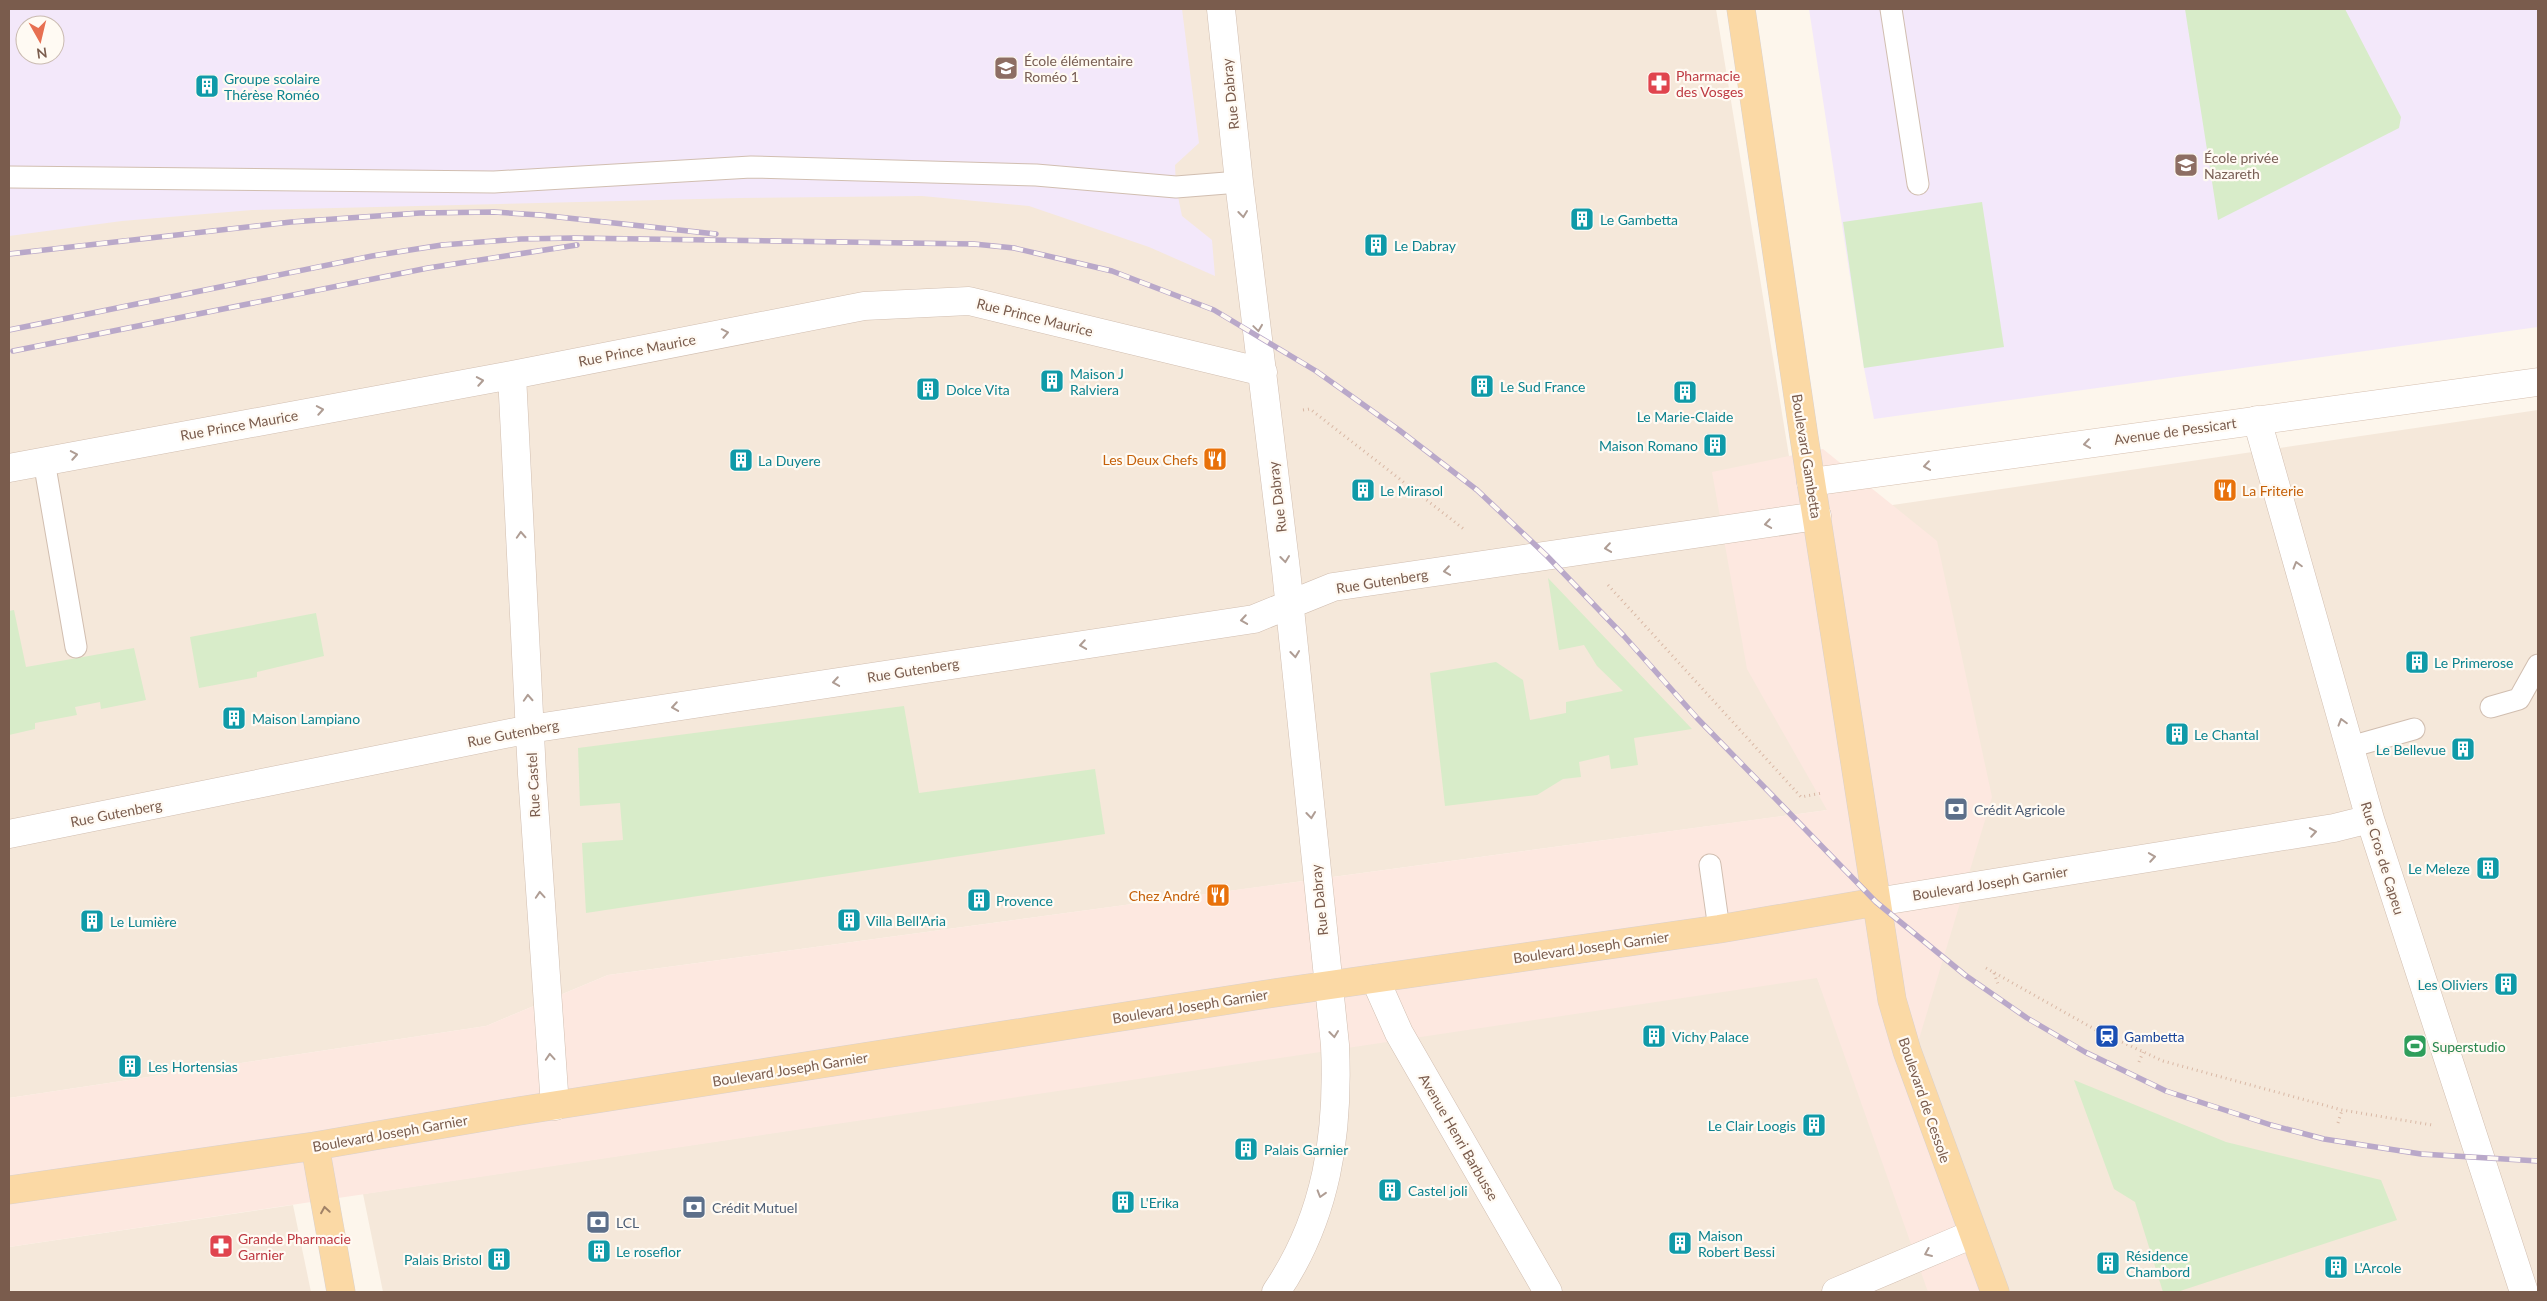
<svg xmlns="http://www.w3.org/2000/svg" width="2547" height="1301" font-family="Lato,sans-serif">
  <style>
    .residential { fill: #f5e8da; fill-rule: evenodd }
    .commercial { fill: #fde8e0 }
    .education { fill: #f3e8fa; fill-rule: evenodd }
    .green { fill: #d8ecc9 }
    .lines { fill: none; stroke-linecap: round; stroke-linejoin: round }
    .lane-casing { stroke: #d1beb0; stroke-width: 23 }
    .street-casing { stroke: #d1beb0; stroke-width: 29 }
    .secondary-casing { stroke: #d6c0b0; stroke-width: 29 }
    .primary-casing { stroke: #dad1cd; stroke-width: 29 }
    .path { stroke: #d9b8a5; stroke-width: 3; stroke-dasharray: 1 4; stroke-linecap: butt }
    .lane { stroke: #fff; stroke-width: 21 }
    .street { stroke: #fff; stroke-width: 28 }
    .secondary { stroke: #fff; stroke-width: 28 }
    .primary { stroke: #fbd9a5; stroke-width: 28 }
    .rail-casing { stroke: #b9a8c9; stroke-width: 5.5 }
    .rail { stroke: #fffaf3; stroke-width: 4; stroke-dasharray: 11; stroke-linecap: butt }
    .oneway { stroke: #af9d94 }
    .oneway2 { stroke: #a18267 }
    .labels { text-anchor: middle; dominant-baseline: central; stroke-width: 4.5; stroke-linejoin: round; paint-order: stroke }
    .education-label { font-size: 14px; fill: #785e54; stroke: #fffaf3; text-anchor: start }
    .health-label { font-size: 14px; fill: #be3a42; stroke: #fffaf3; text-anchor: start }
    .culture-label { font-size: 14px; fill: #0d838f; stroke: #fffaf3; text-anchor: start }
    .street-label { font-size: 14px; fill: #7a5c4d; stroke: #fffaf3 }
    .food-label { font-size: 14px; fill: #c56008; stroke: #fffaf3; text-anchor: end }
    .service-label { font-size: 14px; fill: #4e5e75; stroke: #fffaf3; text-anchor: start }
    .transit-label { font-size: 14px; fill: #164399; stroke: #fffaf3; text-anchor: start }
    .leisure-label { font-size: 14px; fill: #27864d; stroke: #fffaf3; text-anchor: start }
  </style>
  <rect width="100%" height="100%" fill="#fdf6ec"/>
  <!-- residential -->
  <path class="residential" d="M9,9h1707l80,490 32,311 -1220,165 -122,51 -477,72zM25,25h30v30h-30z
    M2538,410v882h-529l-93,-243 -37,-542z
    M1817,977l118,315h-1552l-20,-98z
    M293,1205l18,87h-302v-45z"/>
  <!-- commercial -->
  <path class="commercial" d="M1823,449l114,92 55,256 -76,252 93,243h-81l-111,-314 -1808,269v-149l477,-72 122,-51 1219,-165 -80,-141 -35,-197z"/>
  <!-- education -->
  <path class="education" d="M9,9h1173l17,134 -24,22 1,22 6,29 30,24 3,36 -66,-29 -120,-41 -107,-10 -182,2 -488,12 -130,11 -113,15zM25,25h30v30h-30z
    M1809,9h729v318l-664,92 -10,-51z"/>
  <!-- green -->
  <path class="green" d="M2185,9h160l56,108 -2,11 -181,92z
    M1982,202l22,145 -140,21 -21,-146z
    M1548,578l144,151 -58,9 4,27 -27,4 -2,-14 -30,7 2,15 -18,2 -26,16 -92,11 -15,-133 66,-11 27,18 7,40 36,-7v-11l57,-11 -26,-25 -13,-21 -25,5z
    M14,610l12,57 108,-19 12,52 -45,9 -1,-7 -25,5 2,8 -42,8v6l-26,6v-124z
    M316,613l8,43 -67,16v5l-58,11 -9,-51z
    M904,706l15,87 176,-24 10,65 -519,79 -4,-70 41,-3 -3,-37 -40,3 -2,-58z
    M2074,1080l152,62 155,38 16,40 -220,72h-14l-28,-90 -21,-13z"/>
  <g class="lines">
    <!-- lane casing -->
    <g class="lane-casing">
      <path id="lane" d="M1891,9l27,175
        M9,177l485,5 257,-15 285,8 140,12 63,-5
        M44,461l32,186
        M2491,707l28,-8 19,-34
        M2350,747l64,-18
        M1710,865l9,64"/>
    </g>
    <!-- street casing -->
    <g class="street-casing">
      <path id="street" d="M1221,9l18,173 47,388 49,475c4,89 -8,172 -59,247
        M512,375l20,399 23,332
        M2257,420l113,399 154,473
        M9,468l503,-93 352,-69 105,-5 294,71
        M9,834l521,-105 724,-110 79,-32 484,-71
        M1876,902l458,-74 36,-9
        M1375,979l24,54 149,259
        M1836,1292l137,-58"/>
    </g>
    <!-- secondary casing -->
    <g class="secondary-casing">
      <path id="secondary" d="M1811,482l727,-100"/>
    </g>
    <!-- primary casing -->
    <g class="primary-casing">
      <path id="primary" d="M1741,9l63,428 88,563 15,51 88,241
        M315,1146l26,146
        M9,1190l306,-44 204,-35 742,-116 458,-66 157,-27"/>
    </g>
    <!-- path -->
    <path class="path" d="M1303,410l7,-1 155,121
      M1608,585l193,212 21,-4
      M1986,968l110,62 67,31 179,49 90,15
      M1994,973l4,11
      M2139,1062l4,-10
      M2338,1123l4,-13"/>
    <!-- lane -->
    <use href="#lane" class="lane"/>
    <!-- street -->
    <use href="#street" class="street"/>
    <!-- secondary -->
    <use href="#secondary" class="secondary"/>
    <!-- primary -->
    <use href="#primary" class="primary"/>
    <!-- rail casing -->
    <g class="rail-casing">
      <path id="rail" d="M9,254l282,-32 129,-9 74,-1 46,3 176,19
        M9,330l363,-74 70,-11 79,-6 52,-1 401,6 40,4 98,23 102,39 102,61 83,59 78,60 70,66 77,80 73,82 179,184 89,73 62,43 58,34 81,39 105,34 53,14 97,15 117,7
        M13,351l415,-83 149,-23"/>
    </g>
    <!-- rail -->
    <use href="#rail" class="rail"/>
  </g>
  <!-- one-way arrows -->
  <defs><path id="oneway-chevron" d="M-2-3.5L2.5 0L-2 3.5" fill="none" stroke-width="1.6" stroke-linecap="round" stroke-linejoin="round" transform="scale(1.25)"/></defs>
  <g class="oneway">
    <use href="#oneway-chevron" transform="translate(1243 214) rotate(83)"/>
    <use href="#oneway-chevron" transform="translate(1258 328) rotate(82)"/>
    <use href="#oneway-chevron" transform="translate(725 333) rotate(-11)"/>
    <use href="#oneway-chevron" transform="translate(480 381) rotate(-10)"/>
    <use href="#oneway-chevron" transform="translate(320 410) rotate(-10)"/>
    <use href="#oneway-chevron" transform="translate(2087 444) rotate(172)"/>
    <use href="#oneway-chevron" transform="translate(74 455) rotate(-10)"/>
    <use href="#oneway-chevron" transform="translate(1927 466) rotate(172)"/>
    <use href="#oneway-chevron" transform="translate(1768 524) rotate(171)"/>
    <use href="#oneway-chevron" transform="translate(521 535) rotate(-93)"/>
    <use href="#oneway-chevron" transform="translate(1608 548) rotate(172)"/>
    <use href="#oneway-chevron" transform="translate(1285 559) rotate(83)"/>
    <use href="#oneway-chevron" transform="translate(2297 565) rotate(-106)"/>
    <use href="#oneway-chevron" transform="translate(1447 571) rotate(172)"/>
    <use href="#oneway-chevron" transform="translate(1244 620) rotate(171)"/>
    <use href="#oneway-chevron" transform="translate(1083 645) rotate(171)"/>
    <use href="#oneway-chevron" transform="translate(1295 654) rotate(84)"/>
    <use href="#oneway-chevron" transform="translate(836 682) rotate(171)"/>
    <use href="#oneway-chevron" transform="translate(528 698) rotate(-93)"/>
    <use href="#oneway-chevron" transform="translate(675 707) rotate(171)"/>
    <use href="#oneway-chevron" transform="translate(2342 722) rotate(-106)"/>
    <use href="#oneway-chevron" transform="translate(1311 815) rotate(84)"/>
    <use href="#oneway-chevron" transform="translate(2313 832) rotate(-9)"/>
    <use href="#oneway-chevron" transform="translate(2152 857) rotate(-9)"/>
    <use href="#oneway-chevron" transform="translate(540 895) rotate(-94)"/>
    <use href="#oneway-chevron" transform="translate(1334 1034) rotate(83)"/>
    <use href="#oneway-chevron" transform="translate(550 1057) rotate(-94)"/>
    <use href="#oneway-chevron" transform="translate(1321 1194) rotate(107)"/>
    <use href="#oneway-chevron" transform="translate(1928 1253) rotate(157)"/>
  </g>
  <use class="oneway2" href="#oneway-chevron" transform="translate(325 1210) rotate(-99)"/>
  <!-- icons -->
  <defs>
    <g id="school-square" transform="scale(1.25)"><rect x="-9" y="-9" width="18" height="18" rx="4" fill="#8d6e63" stroke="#fffaf3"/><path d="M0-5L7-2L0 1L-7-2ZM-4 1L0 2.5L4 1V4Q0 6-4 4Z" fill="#fff"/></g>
    <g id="pharmacy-square" transform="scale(1.25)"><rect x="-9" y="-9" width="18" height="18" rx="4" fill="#e0444e" stroke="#fffaf3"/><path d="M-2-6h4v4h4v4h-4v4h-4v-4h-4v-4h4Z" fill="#fff"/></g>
    <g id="building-square" transform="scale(1.25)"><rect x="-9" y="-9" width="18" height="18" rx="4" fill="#0f9aa8" stroke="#fffaf3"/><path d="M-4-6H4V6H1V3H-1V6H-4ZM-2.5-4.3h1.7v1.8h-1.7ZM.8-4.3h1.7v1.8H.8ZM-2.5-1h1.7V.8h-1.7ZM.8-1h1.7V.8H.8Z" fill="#fff"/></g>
    <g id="restaurant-square" transform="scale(1.25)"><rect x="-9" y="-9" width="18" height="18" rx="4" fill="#e8710a" stroke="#fffaf3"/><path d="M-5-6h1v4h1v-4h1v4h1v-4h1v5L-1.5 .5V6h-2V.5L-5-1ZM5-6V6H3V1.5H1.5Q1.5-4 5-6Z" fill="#fff"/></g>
    <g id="bank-square" transform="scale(1.25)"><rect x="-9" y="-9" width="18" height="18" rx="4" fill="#5c6f8a" stroke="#fffaf3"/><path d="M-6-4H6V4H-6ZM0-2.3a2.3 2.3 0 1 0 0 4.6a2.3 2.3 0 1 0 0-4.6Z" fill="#fff"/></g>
    <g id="station-square" transform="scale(1.25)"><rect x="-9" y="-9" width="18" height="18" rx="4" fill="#1a4fb4" stroke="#fffaf3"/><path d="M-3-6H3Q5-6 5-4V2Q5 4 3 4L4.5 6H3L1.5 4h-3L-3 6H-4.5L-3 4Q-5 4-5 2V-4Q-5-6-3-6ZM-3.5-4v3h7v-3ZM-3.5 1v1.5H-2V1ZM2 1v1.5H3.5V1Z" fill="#fff"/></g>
    <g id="stadium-square" transform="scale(1.25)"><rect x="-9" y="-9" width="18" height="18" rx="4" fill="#2e9e5b" stroke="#fffaf3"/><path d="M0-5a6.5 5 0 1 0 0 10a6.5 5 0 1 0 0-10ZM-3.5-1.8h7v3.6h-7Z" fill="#fff"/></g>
  </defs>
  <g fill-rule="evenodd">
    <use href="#school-square" x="1006" y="68"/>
    <use href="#pharmacy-square" x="1659" y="83"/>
    <use href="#building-square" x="207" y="86"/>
    <use href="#school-square" x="2186" y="165"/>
    <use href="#building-square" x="1582" y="219"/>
    <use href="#building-square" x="1376" y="245"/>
    <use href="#building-square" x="1052" y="381"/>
    <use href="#building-square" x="1482" y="386"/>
    <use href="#building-square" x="928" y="389"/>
    <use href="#building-square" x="1685" y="392"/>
    <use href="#building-square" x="1715" y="445"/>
    <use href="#restaurant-square" x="1215" y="459"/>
    <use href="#building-square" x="741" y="460"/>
    <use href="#building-square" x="1363" y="490"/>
    <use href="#restaurant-square" x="2225" y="490"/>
    <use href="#building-square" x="2417" y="662"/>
    <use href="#building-square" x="234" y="718"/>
    <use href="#building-square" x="2177" y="734"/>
    <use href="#building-square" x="2463" y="749"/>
    <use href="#bank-square" x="1956" y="809"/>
    <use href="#building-square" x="2488" y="868"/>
    <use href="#restaurant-square" x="1218" y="895"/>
    <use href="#building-square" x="979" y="900"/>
    <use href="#building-square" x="849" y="920"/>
    <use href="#building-square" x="92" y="921"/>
    <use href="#building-square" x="2506" y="984"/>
    <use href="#building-square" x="1654" y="1036"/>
    <use href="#station-square" x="2107" y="1036"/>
    <use href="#stadium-square" x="2415" y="1046"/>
    <use href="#building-square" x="130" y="1066"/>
    <use href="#building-square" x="1814" y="1125"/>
    <use href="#building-square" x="1246" y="1149"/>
    <use href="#building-square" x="1390" y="1190"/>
    <use href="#building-square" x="1123" y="1202"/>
    <use href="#bank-square" x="694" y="1207"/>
    <use href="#bank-square" x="598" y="1222"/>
    <use href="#building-square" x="1680" y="1243"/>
    <use href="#pharmacy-square" x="221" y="1246"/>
    <use href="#building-square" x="599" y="1251"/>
    <use href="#building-square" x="499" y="1259"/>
    <use href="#building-square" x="2108" y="1263"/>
    <use href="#building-square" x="2336" y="1267"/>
  </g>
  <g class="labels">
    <!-- education labels -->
    <g class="education-label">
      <text x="1024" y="60">École élémentaire<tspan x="1024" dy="16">Roméo 1</tspan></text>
      <text x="2204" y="157">École privée<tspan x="2204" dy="16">Nazareth</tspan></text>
    </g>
    <!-- health labels -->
    <g class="health-label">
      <text x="1676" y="75">Pharmacie<tspan x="1676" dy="16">des Vosges</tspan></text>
      <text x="238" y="1238">Grande Pharmacie<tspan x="238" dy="16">Garnier</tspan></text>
    </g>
    <!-- culture labels -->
    <g class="culture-label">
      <text x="224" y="78">Groupe scolaire<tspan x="224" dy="16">Thérèse Roméo</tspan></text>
      <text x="1600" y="219">Le Gambetta</text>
      <text x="1394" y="245">Le Dabray</text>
      <text x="1070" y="373">Maison J<tspan x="1070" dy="16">Ralviera</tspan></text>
      <text x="1500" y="386">Le Sud France</text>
      <text x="946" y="389">Dolce Vita</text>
      <text x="1685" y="416" text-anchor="middle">Le Marie-Claide</text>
      <text x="1698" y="445" text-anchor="end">Maison Romano</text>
      <text x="758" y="460">La Duyere</text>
      <text x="1380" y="490">Le Mirasol</text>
      <text x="2434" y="662">Le Primerose</text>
      <text x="252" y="718">Maison Lampiano</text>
      <text x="2194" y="734">Le Chantal</text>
      <text x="2446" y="749" text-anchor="end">Le Bellevue</text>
      <text x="2470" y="868" text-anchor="end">Le Meleze</text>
      <text x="996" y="900">Provence</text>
      <text x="866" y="920">Villa Bell'Aria</text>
      <text x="110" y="921">Le Lumière</text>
      <text x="2488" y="984" text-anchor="end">Les Oliviers</text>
      <text x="1672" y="1036">Vichy Palace</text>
      <text x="148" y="1066">Les Hortensias</text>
      <text x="1796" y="1125" text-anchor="end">Le Clair Loogis</text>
      <text x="1264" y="1149">Palais Garnier</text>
      <text x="1408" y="1190">Castel joli</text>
      <text x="1140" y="1202">L'Erika</text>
      <text x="1698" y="1235">Maison<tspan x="1698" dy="16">Robert Bessi</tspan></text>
      <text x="616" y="1251">Le roseflor</text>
      <text x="2126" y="1255">Résidence<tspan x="2126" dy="16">Chambord</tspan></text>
      <text x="482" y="1259" text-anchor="end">Palais Bristol</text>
      <text x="2354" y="1267">L'Arcole</text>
    </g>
    <!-- street labels -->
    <g class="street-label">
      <text transform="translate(1230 94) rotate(-96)">Rue Dabray</text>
      <text transform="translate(1035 317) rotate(14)">Rue Prince Maurice</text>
      <text transform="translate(637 350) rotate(-11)">Rue Prince Maurice</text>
      <text transform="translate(239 425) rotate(-10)">Rue Prince Maurice</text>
      <text transform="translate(2175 431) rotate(-8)">Avenue de Pessicart</text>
      <text transform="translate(1807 456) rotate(81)">Boulevard Gambetta</text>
      <text transform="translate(1277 497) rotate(-97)">Rue Dabray</text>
      <text transform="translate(1382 581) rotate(-9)">Rue Gutenberg</text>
      <text transform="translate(913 670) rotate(-9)">Rue Gutenberg</text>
      <text transform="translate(513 733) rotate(-11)">Rue Gutenberg</text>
      <text transform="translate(533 785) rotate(-93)">Rue Castel</text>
      <text transform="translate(116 813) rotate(-11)">Rue Gutenberg</text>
      <text transform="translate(2383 858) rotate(73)">Rue Cros de Capeu</text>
      <text transform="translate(1990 883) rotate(-9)">Boulevard Joseph Garnier</text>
      <text transform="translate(1319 900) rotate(-96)">Rue Dabray</text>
      <text transform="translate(1591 947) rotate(-8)">Boulevard Joseph Garnier</text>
      <text transform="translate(1190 1006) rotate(-9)">Boulevard Joseph Garnier</text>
      <text transform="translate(790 1069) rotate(-9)">Boulevard Joseph Garnier</text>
      <text transform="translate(1925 1100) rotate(71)">Boulevard de Cessole</text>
      <text transform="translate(390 1133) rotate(-10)">Boulevard Joseph Garnier</text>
      <text transform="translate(1459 1137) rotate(60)">Avenue Henri Barbusse</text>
    </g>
    <!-- food labels -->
    <g class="food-label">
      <text x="1198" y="459">Les Deux Chefs</text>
      <text x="2242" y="490" text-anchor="start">La Friterie</text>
      <text x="1200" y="895">Chez André</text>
    </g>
    <!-- service labels -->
    <g class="service-label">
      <text x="1974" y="809">Crédit Agricole</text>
      <text x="712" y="1207">Crédit Mutuel</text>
      <text x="616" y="1222">LCL</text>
    </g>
    <!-- transit labels -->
    <g class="transit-label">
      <text x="2124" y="1036">Gambetta</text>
    </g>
    <!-- leisure labels -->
    <g class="leisure-label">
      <text x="2432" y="1046">Superstudio</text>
    </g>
  </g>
  <!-- border -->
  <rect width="2547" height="1301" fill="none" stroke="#7a5c4d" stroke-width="20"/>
  <!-- north arrow -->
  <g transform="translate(40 40) rotate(172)"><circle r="24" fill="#fffaf3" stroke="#cabbb1"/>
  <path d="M0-4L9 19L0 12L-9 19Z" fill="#e76f51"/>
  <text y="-8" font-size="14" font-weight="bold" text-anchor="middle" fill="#7a5c4d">N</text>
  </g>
</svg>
